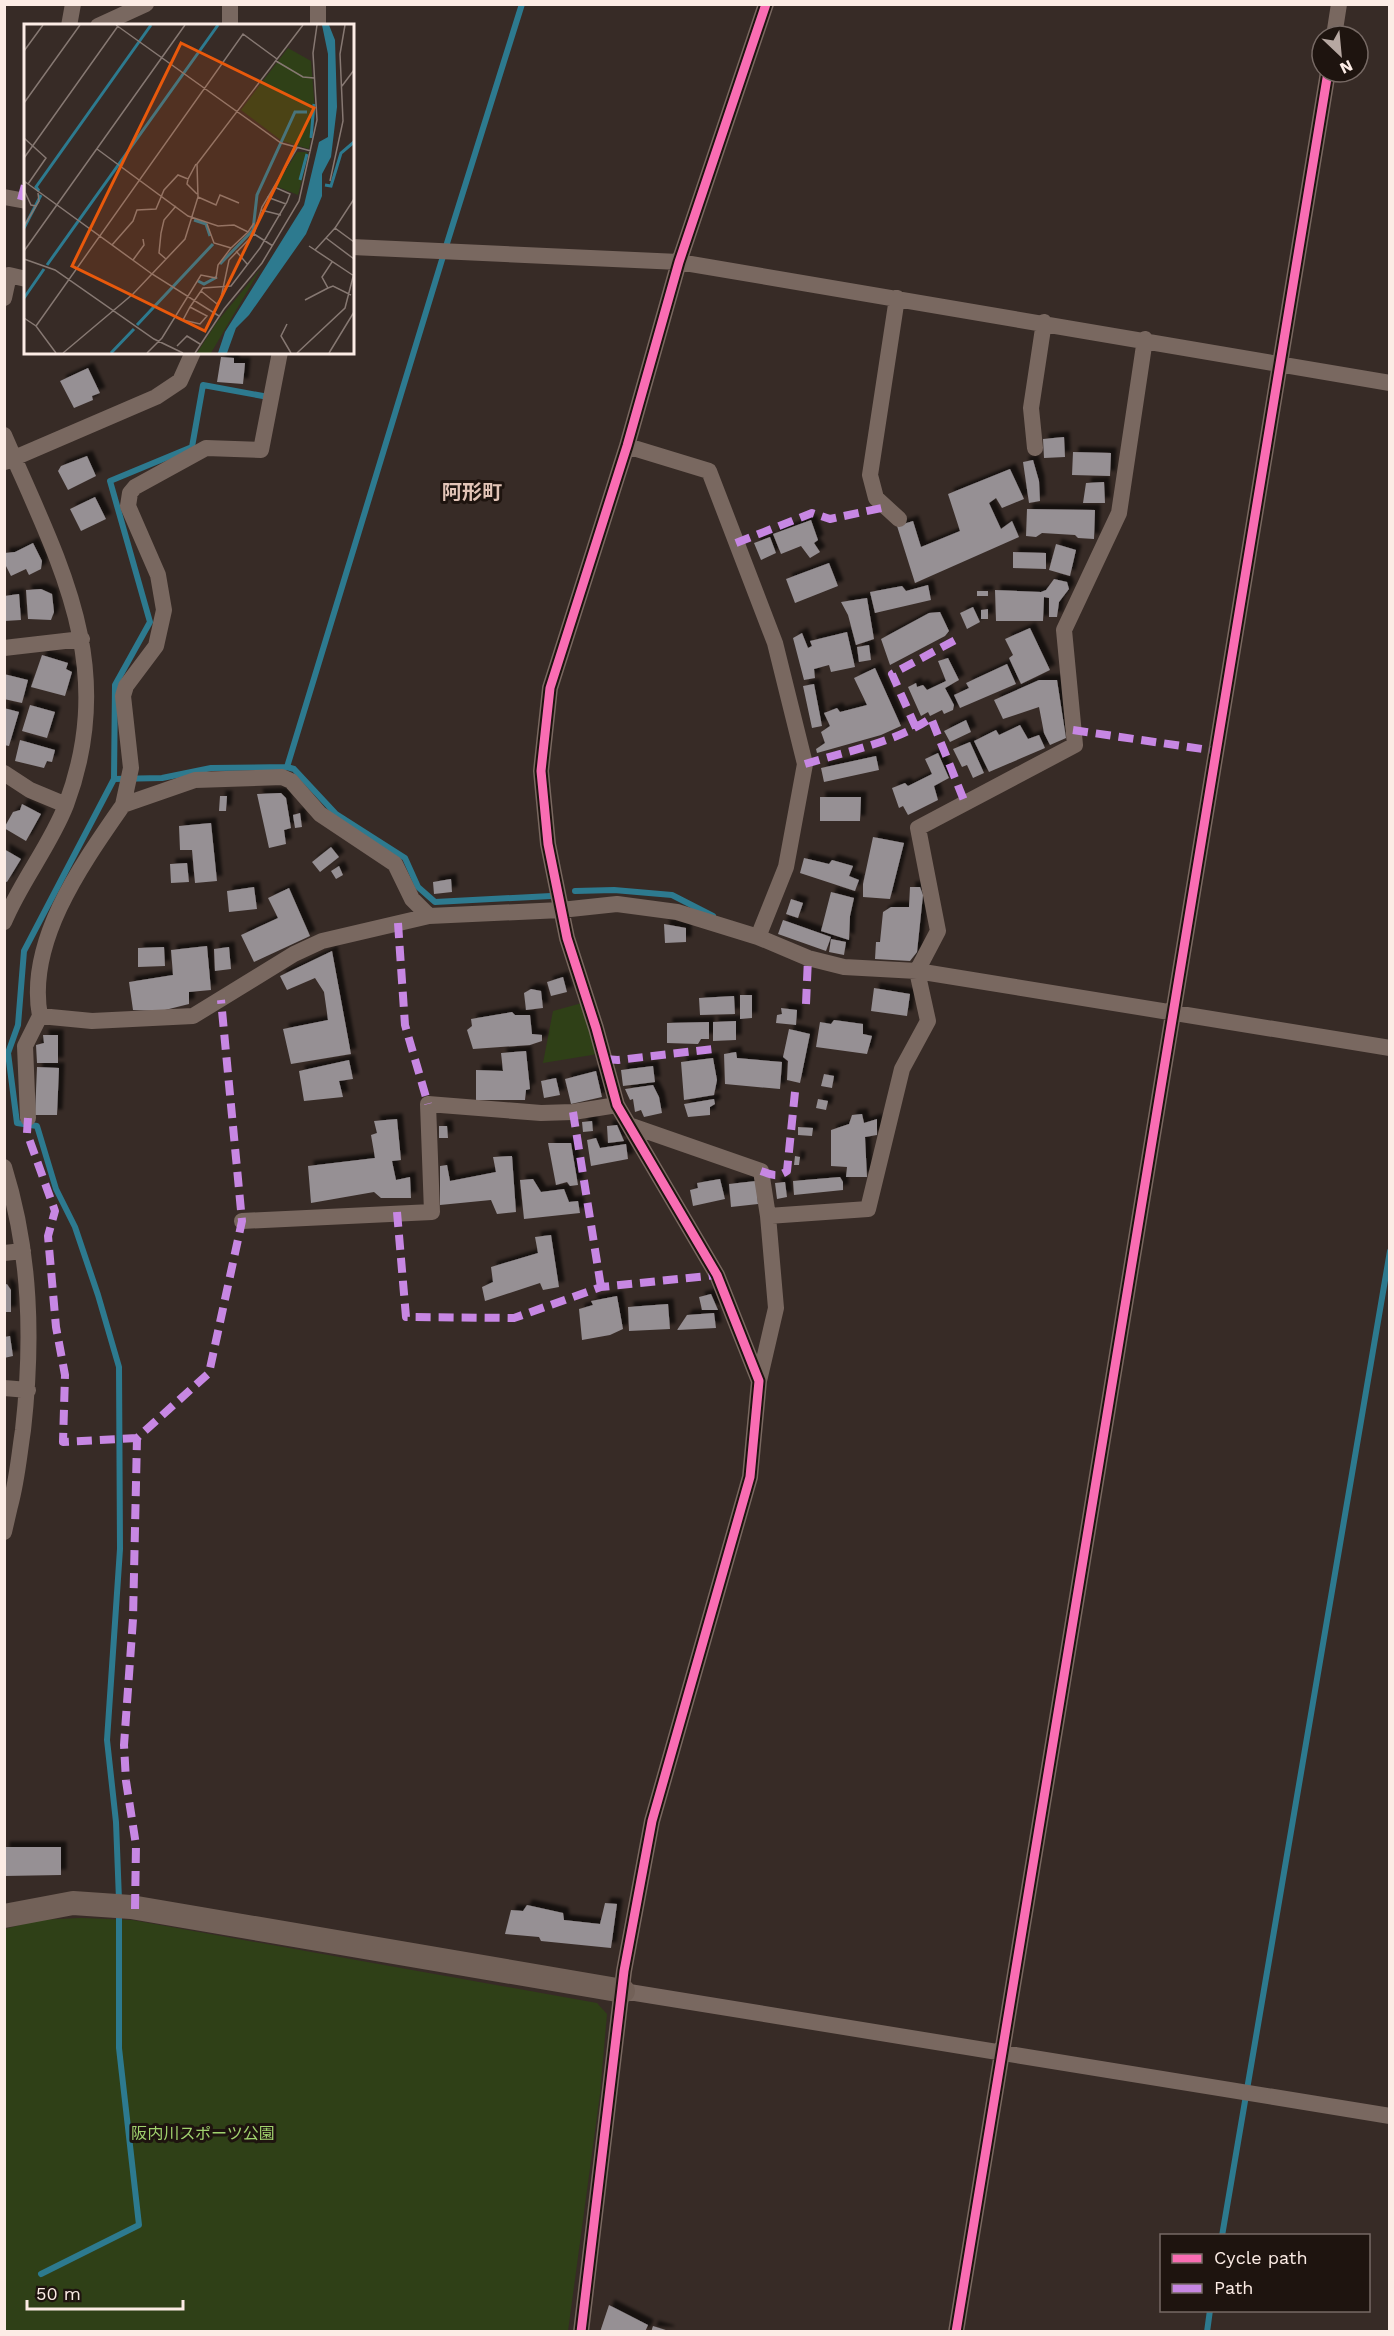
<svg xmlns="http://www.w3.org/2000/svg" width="1394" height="2336" font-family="'Work Sans','Noto Sans JP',sans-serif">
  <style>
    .green { fill: #2f4017 }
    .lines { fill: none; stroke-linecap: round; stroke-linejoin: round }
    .stream { stroke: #2d7a8f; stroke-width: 6 }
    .building { fill: #969094; filter: url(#shadow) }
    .street { stroke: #796860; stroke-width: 16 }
    .secondary { stroke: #726158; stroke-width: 24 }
    .quiet { stroke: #c787e3; stroke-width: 8; stroke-dasharray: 15 8; stroke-linecap: butt }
    .cycleway-casing { stroke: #1e140f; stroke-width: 13 }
    .cycleway { stroke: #f96db3; stroke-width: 9 }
    .labels { text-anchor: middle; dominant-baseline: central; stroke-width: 6; stroke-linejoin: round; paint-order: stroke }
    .park-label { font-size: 16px; fill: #a1d26e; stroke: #1e140f }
    .quarter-label { font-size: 20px; font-weight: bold; fill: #e2c4b7; stroke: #1e140f }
    .inset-river { fill: none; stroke: #2d7a8f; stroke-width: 3 }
    .inset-road { fill: none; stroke: #867872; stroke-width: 1.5 }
    .view { fill: #e8590c; fill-opacity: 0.15; stroke: #e8590c; stroke-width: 3 }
    .inset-edge { fill: none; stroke: #fcece5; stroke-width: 3 }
  </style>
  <defs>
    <filter id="shadow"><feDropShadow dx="5.5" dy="-5.5" stdDeviation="1.5" flood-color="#0009"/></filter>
  </defs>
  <rect width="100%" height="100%" fill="#372b26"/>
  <!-- green -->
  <path class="green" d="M582,1003l16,51 -55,9 10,-52z
    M81,1918l51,2 465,83 10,11 -7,80 -32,237 -563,1v-403l34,-9z"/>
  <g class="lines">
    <!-- stream -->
    <path class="stream" d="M287,767l161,-527 74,-236
      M114,779l48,-1 49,-10 76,-1 7,2 42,45 69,44 13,29 17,15 116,-6
      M575,891l39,-1 58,5 41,21
      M119,1900l-3,-78 -9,-82 13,-191 -1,-182 -21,-72 -23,-68 -19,-38 -19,-63 -20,-3 -9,-70 10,-28 6,-74 90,-172 1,-94 35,-63 -40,-141 82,-34 11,-62 60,11
      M1222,2236l168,-985
      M41,2274l98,-49 -20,-177v-138
      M1207,2332l3,-22"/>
  </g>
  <!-- building -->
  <path class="building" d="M221,357l13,1v5h11l-2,21 -26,-2z
    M88,368l12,25 -8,3 1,4 -19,8 -14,-27z
    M1064,437l1,20 -21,1 -1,-19z
    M1073,452l38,1 -1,23 -38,-1z
    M87,456l9,20 -28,14 -10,-19 3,-5z
    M1033,460l6,21 1,20 -11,2 -6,-41z
    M1010,469l14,30 -22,9 -6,-10 -7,5 12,26 11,-8 7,16 -104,46 -18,-57 16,-5 8,26 39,-16 -12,-37z
    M1104,482l1,21h-22l3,-20z
    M95,497l11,22 -25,12 -11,-22z
    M1027,509l68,1 -1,29 -16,-1 -3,-3 -33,-2 -6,4 -10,-1z
    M811,520l7,20 -4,3 6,9 -10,6 -9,-12 -20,8 -8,-20z
    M770,537l6,16 -15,7 -7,-17z
    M33,543l9,18 -1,8 -12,6 -3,-6 -15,7 -7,-14v-9l11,-1z
    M1056,544l20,6 -6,26 -21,-6z
    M1013,552l33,1v16l-33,-1z
    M829,563l9,23 -43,17 -9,-24z
    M1054,579l13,3 2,7 -10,13 -2,15h-8v-19l-5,-1 -1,24h-47l-1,-31 46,2 5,-2z
    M928,585l3,15 -56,13 -5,-21 32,-6 4,5z
    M41,589l11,5 2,18 -3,8 -23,-1 -2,-29z
    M977,591h11v5h-11z
    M19,594l2,26 -17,1v-25z
    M867,598l7,41 -18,6 -8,-30 -7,-13z
    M973,607l7,15 -13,7 -7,-16z
    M988,609v10h-7v-9z
    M940,612l9,19 -4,5 -55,29 -9,-26 48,-26z
    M1030,628l20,42 -29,14 -12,-26 4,-3 -8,-16z
    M847,632l8,35 -24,5 -2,-7 -15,4 1,9 -11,2 -11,-42 9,-5 6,15 4,-2 -2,-5z
    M869,645l2,15 -12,2 -2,-15z
    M42,655l26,8 -2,6 6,3 -7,24 -34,-9z
    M948,658l11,22 -14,8 9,17 -1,5 -9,4 -2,-4 -12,6 -2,-4 -7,4 -13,-29 8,-4 1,4 6,-2 4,5 19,-9 -8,-20z
    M1007,664l9,20 -56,24 -6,-13 15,-7 -3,-5z
    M875,668l26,58 -20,9 -64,18 -1,-4 9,-6 -4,-11 9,-6 -6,-13 13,-5 3,4 27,-7 -13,-27z
    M4,674l24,6 -6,23 -18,-4z
    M1039,680h18l9,58 -16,7 -6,-12 -5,-26 -36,12 -9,-19z
    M814,684l8,42 -10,2 -9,-42z
    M30,705l25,7 -8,26 -25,-7z
    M4,708l15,4 -10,34 -5,-1z
    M966,720l5,12 -21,10 -6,-11z
    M1020,725l8,14 11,-4 6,13 -56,24 -15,-31 22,-11 3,5z
    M20,740l35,10 -3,12 -5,-1 -3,7 -29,-7z
    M970,742l14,31 -11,5 -6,-13 -5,2 -9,-18z
    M938,753l11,25 -15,8 4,14 -30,15 -5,-9 -4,2 -7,-20 13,-5 3,3 24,-12 -7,-15z
    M876,756l3,14 -55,12 -3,-14z
    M281,793l5,5 5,30 -7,2 2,14 -17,4 -12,-54z
    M220,796h7l-1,15h-7z
    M820,797h41l-1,24h-40z
    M22,804l19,10 -15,27 -22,-13 9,-16 7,-2z
    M300,813l2,14 -7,1 -2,-13z
    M211,823l6,58 -22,2 -3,-33h-12l-1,-24z
    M873,837l31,6 -14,56 -27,-2v-13z
    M331,847l8,10 -19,15 -8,-10z
    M4,849l17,10 -14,23 -3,-1z
    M804,858l25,6 3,-4 21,6 -4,10 10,4 -4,11 -55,-18z
    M187,863l2,19 -18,1 -1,-19z
    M339,866l4,9 -7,4 -5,-8z
    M451,879l1,13 -18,2 -1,-12z
    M254,887l3,22 -28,3 -2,-21z
    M910,887h10l3,8 -6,57 -7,9 -35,-2 1,-17h4l3,-30 8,-5h18z
    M289,888l21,48 -56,26 -13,-27 37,-17 -10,-20z
    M831,892l23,6 -4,18 -1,24 -28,-9z
    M791,899l12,4 -5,15 -12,-4z
    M783,920l48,17 -5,14 -48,-17z
    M664,924l22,4v14l-21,1z
    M831,939l15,3 -2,13 -15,-3z
    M207,946l4,44 -22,2v12l-28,7 -28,-1 -4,-28 44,-7 -2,-25z
    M164,947l1,19 -27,1v-19z
    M229,947l2,22 -16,2 -1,-22z
    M332,951l19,103 -60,10 -8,-35 45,-9 -4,-28 -9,-14 -28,12 -7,-14z
    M563,977l4,15 -16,4 -4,-14z
    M874,988l36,6 -3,22 -36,-5z
    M531,989l10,2 2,17 -17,2 -2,-17z
    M740,995h12v23l-12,1z
    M734,996l1,18 -35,1 -1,-17z
    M781,1008l16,2 -1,15 -20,-2 1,-8 5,-1z
    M512,1012l3,3h15l2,19 10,1v6l-12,4 -57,4 -6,-19 5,-4 -1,-7z
    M834,1020l29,4v10l9,2 -5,18 -51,-7 4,-25 11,2z
    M736,1021v19l-23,1v-19z
    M709,1022v17h-8l-3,5 -31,-1v-20z
    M789,1029l21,5 -10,49 -13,-3 1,-19 -5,-4z
    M43,1035h15v28h-21l-1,-18 8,-2z
    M526,1051l4,38 -4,1 -1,10h-49v-30l27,1 -2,-18z
    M736,1052l1,6 45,4 -2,27 -55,-5 -1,-30z
    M713,1058l4,22 -3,15 -30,5 -3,-38z
    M349,1060l4,19 -14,2 4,16 -39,4 -5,-30z
    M653,1066l2,16 -32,4 -2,-16z
    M37,1067l22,1 -2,47h-22z
    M596,1071l6,26 -31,7 -6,-25z
    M824,1074l10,2 -2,12 -11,-2z
    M556,1078l4,17 -16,3 -3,-17z
    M653,1085l6,12 3,16 -18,4 -3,-7 -6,2 -2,-13 -3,1 -5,-11z
    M714,1099l1,5 -5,3v8l-22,2 -4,-13z
    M818,1099l10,2 -2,9 -10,-2z
    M862,1114l2,9 13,-4v16l-12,2 2,40h-21l1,-10 -16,-1v-36l18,-6 3,-9z
    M397,1119l4,41 -9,1 4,19 14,-3 1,21h-30l-7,-6 -63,11 -3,-37 67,-8 -4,-23 6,-2 -3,-12z
    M592,1121l1,10 -10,1 -1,-10z
    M617,1125l7,16 -16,2 -1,-17z
    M439,1126h8l1,12h-9z
    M798,1127l15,1 -1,8 -14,-1z
    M596,1138l4,10 26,-4 2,15 -37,7 -4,-26z
    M548,1143h23l7,42 -8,1 -3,-4 -11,3z
    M512,1156l4,56 -19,2 -6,-14 -51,5v-39l7,-1 3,16 46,-9 -3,-15z
    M795,1156l5,1 -1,8h-5z
    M840,1177l3,5v8l-49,5 -1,-14z
    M533,1179l8,13 23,-3 5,13 9,-1 2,12 -56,6 -4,-39z
    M720,1179l5,20 -32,7 -3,-16 8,-2 -1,-5z
    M756,1181l2,23 -27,3 -2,-23z
    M785,1182l2,15 -10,2 -2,-16z
    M551,1235l8,52 -16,3 -3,-7 -55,18 -3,-14 11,-5 -2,-15 47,-14 -3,-16z
    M7,1284l4,6v22h-7v-27z
    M711,1294l7,16h-16l-3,-13z
    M617,1296l6,33 -13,6 -28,5 -3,-31 14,-4 -2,-4z
    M668,1304l2,25 -41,2 -1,-24z
    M714,1313l2,15 -39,2 10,-15z
    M10,1336l3,20 -9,2v-21z
    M4,1847h57v28l-57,1z
    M605,1903l12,1 -6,44 -70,-7 -2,-4 -34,-3 6,-24 12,1 4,-6 36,8 1,7 36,4z
    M609,2305l39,20 -3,7h-45z
    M653,2326l16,5v1h-18z"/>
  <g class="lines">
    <!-- street -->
    <path class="street" d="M318,4v22
      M69,26l4,-22
      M98,26l48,-22
      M230,26v-22
      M1334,36l5,-32
      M4,197l22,4
      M352,247l327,15 711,121
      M4,298l5,-23 17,4
      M897,298l-27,177 6,23 23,21
      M280,352l-19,98 -55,-2 -71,39 -5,6 -2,13 30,69 6,35 -8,36 -30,40 -3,10 8,72 -8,37 72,-25 87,-3 9,4 29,33 75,50 17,35 17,17
      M4,435c54,126 115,229 62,370 -16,41 -45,76 -62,117
      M627,446l82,25 66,172 30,121 -19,103 -28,70
      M1035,448l-4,-40 13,-86
      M5,462l151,-65 24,-16 13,-29
      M4,648l78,-9
      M4,773l26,17 36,15
      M40,1016c-14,-74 42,-152 83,-211
      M28,1118l-3,-72 15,-30 52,5 101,-5 101,-62 28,-13 107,-25 132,-6 56,-6 60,8 81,25 50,21 36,9 73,4 473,77
      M629,1125l132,46 7,45
      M4,1167c27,86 29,174 19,263 -4,26 -6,51 -13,76
      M242,1221l190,-9 -4,-108 113,9 32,-1 44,-7
      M4,1253l19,-2
      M759,1381l17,-73 -8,-92 100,-7 34,-140 26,-48 -11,-50 21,-40 -20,-103 157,-83 -11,-115 55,-117 26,-174
      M4,1388l24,2
      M4,1505l6,1 -6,26
      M623,1991l767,125
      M581,2332l43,-361 28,-150 98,-344 9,-96 -42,-106 -100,-170 -21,-77 -29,-90 -19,-94 -7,-73 9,-83 77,-242 52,-184 87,-258
      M956,2332l372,-2260"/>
    <!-- secondary -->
    <path class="secondary" d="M4,1916l69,-13 58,4 492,84"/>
    <!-- quiet -->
    <path class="quiet" d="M21,200l5,-19
      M736,543l76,-30 18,6 56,-12
      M916,728l-24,-54 67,-36
      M1073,730l143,21
      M805,764c42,-13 89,-21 126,-46l34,85
      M398,923l7,102 23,79
      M806,1004l2,-46
      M605,1059l13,1 95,-11
      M573,1112l28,175
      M28,1118l-1,15 28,78 -7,25 8,91 9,48 -2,67 74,-4
      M761,1171c11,4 16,7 26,0l8,-79
      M397,1212l9,105 108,1 87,-31 116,-12
      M135,1909l1,-64 -10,-64 -2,-36 9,-126 4,-181 72,-65 33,-152 -21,-221"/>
    <!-- cycleway casing -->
    <g class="cycleway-casing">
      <path id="cycleway" d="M581,2332l43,-361 28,-150 98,-344 9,-96 -42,-106 -100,-170 -21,-77 -29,-90 -19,-94 -7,-73 9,-83 77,-242 52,-184 87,-258
        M956,2332l372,-2260"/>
    </g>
    <!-- cycleway -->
    <use href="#cycleway" class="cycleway"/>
  </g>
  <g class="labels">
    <!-- park labels -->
    <g class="park-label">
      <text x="203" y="2133">阪内川スポーツ公園</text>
    </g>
    <!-- quarter labels -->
    <g class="quarter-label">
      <text x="472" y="492">阿形町</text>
    </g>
  </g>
  <!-- overview -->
  <g transform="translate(24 24)">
    <rect width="330" height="330" fill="#372b26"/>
    <path d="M264,24l23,13 4,51 -6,37 -27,-8 -41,-31zM273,128h10l1,4 -10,39 -22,-9zM237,244l-50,85h-14l20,-31z" fill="#2f4017"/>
    <path d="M298,1h7l6,15 2,67 -6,50 -9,17v22l-16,38 -57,81 -13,13 -9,25h-9l7,-21 79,-127 15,-63 9,-5v-83z" fill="#2d7a8f"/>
    <path class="inset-river" d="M287,114l3,-34M276,156l7,-26M301,161l6,1 10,-33 13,-11M15,167l-3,-4 115,-162M170,196l12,4 4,12M0,204l17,-33M196,240l33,-34 4,-35 38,-83h12M23,241l171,-240M174,257l6,3 13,-7M0,274l20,-29M113,301l76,-81M87,329l23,-24"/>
    <path class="inset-road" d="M92,1l165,118 30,8M0,27l19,-26M252,37l27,16 11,1M318,62l12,-16M0,79l56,-78M0,114l22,20 -18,26M73,125l91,67 30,10 16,-1 14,7 6,-9M0,134l94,-132M164,155l-1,5 10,10M0,157l128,93 67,42M306,157l13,-60 -3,-67 5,-29M1,158v10l6,13 5,1M174,173l18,8 4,-10 19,8M243,173l19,7M330,175l-19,29 19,14M237,186l20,5M0,202l15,-25 -1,-8M230,210l19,12M302,214l28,21M88,221l21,-24 4,-11 19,-1 8,-19 14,-15 10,4 8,-15M285,222l45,30M207,224l17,-16M291,226l20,-22M0,227l161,-226M212,227l12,14M0,235l31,11 99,69 29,14M142,235l-7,-6 2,-20 3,-13 12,-14M109,236l11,-15 -1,-6M308,238l-10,15 6,11 5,-2 18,9M177,267l16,13 4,-6 8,-38 25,-26 8,-27 12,-20M281,276l23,-12M166,283l17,9 -7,8 -17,-4 7,-13 13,-19 28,-2 29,-38 27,-46 3,-8 -16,-7 23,-39M0,294l12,8 20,27M263,300l-6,12 10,17M12,302l207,-292 34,25M153,322l10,-10 13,8M39,329l70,-59 52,-55 13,-42 -1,-33 106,-139M123,329l15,-15 39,-63 15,3 2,-13 13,-17 -17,-5 -7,-19M171,329l29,-44 38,-46 37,-62 18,-81 -4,-67 4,-28M273,329l48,-45 9,-35M305,329l25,-41"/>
    <path class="view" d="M157,19l133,65 -109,223 -133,-65z"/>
    <rect width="330" height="330" class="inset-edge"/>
  </g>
  <!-- border -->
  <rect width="1394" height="2336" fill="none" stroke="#fcece5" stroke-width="12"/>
  <!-- legend -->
  <rect x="1160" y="2234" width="210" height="78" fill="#1e140f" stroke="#776a65" stroke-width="1.5"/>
  <rect x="1172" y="2254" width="30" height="9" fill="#f96db3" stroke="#776a65" stroke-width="1.5"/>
  <text x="1214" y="2264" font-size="18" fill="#fcece5">Cycle path</text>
  <rect x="1172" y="2284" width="30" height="9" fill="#c787e3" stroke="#776a65" stroke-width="1.5"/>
  <text x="1214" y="2294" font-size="18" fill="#fcece5">Path</text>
  <!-- north arrow -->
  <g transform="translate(1340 54) rotate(154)"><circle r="28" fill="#1e140f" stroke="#776a65" stroke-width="1.5"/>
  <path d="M0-4.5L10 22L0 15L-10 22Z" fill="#b7a8a2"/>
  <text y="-9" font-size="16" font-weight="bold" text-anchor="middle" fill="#fcece5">N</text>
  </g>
  <!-- scale -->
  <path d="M27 2300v9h156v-9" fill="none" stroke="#fcece5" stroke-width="3"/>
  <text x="36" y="2300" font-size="18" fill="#fcece5" stroke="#1e140f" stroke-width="4.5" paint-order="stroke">50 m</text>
</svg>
